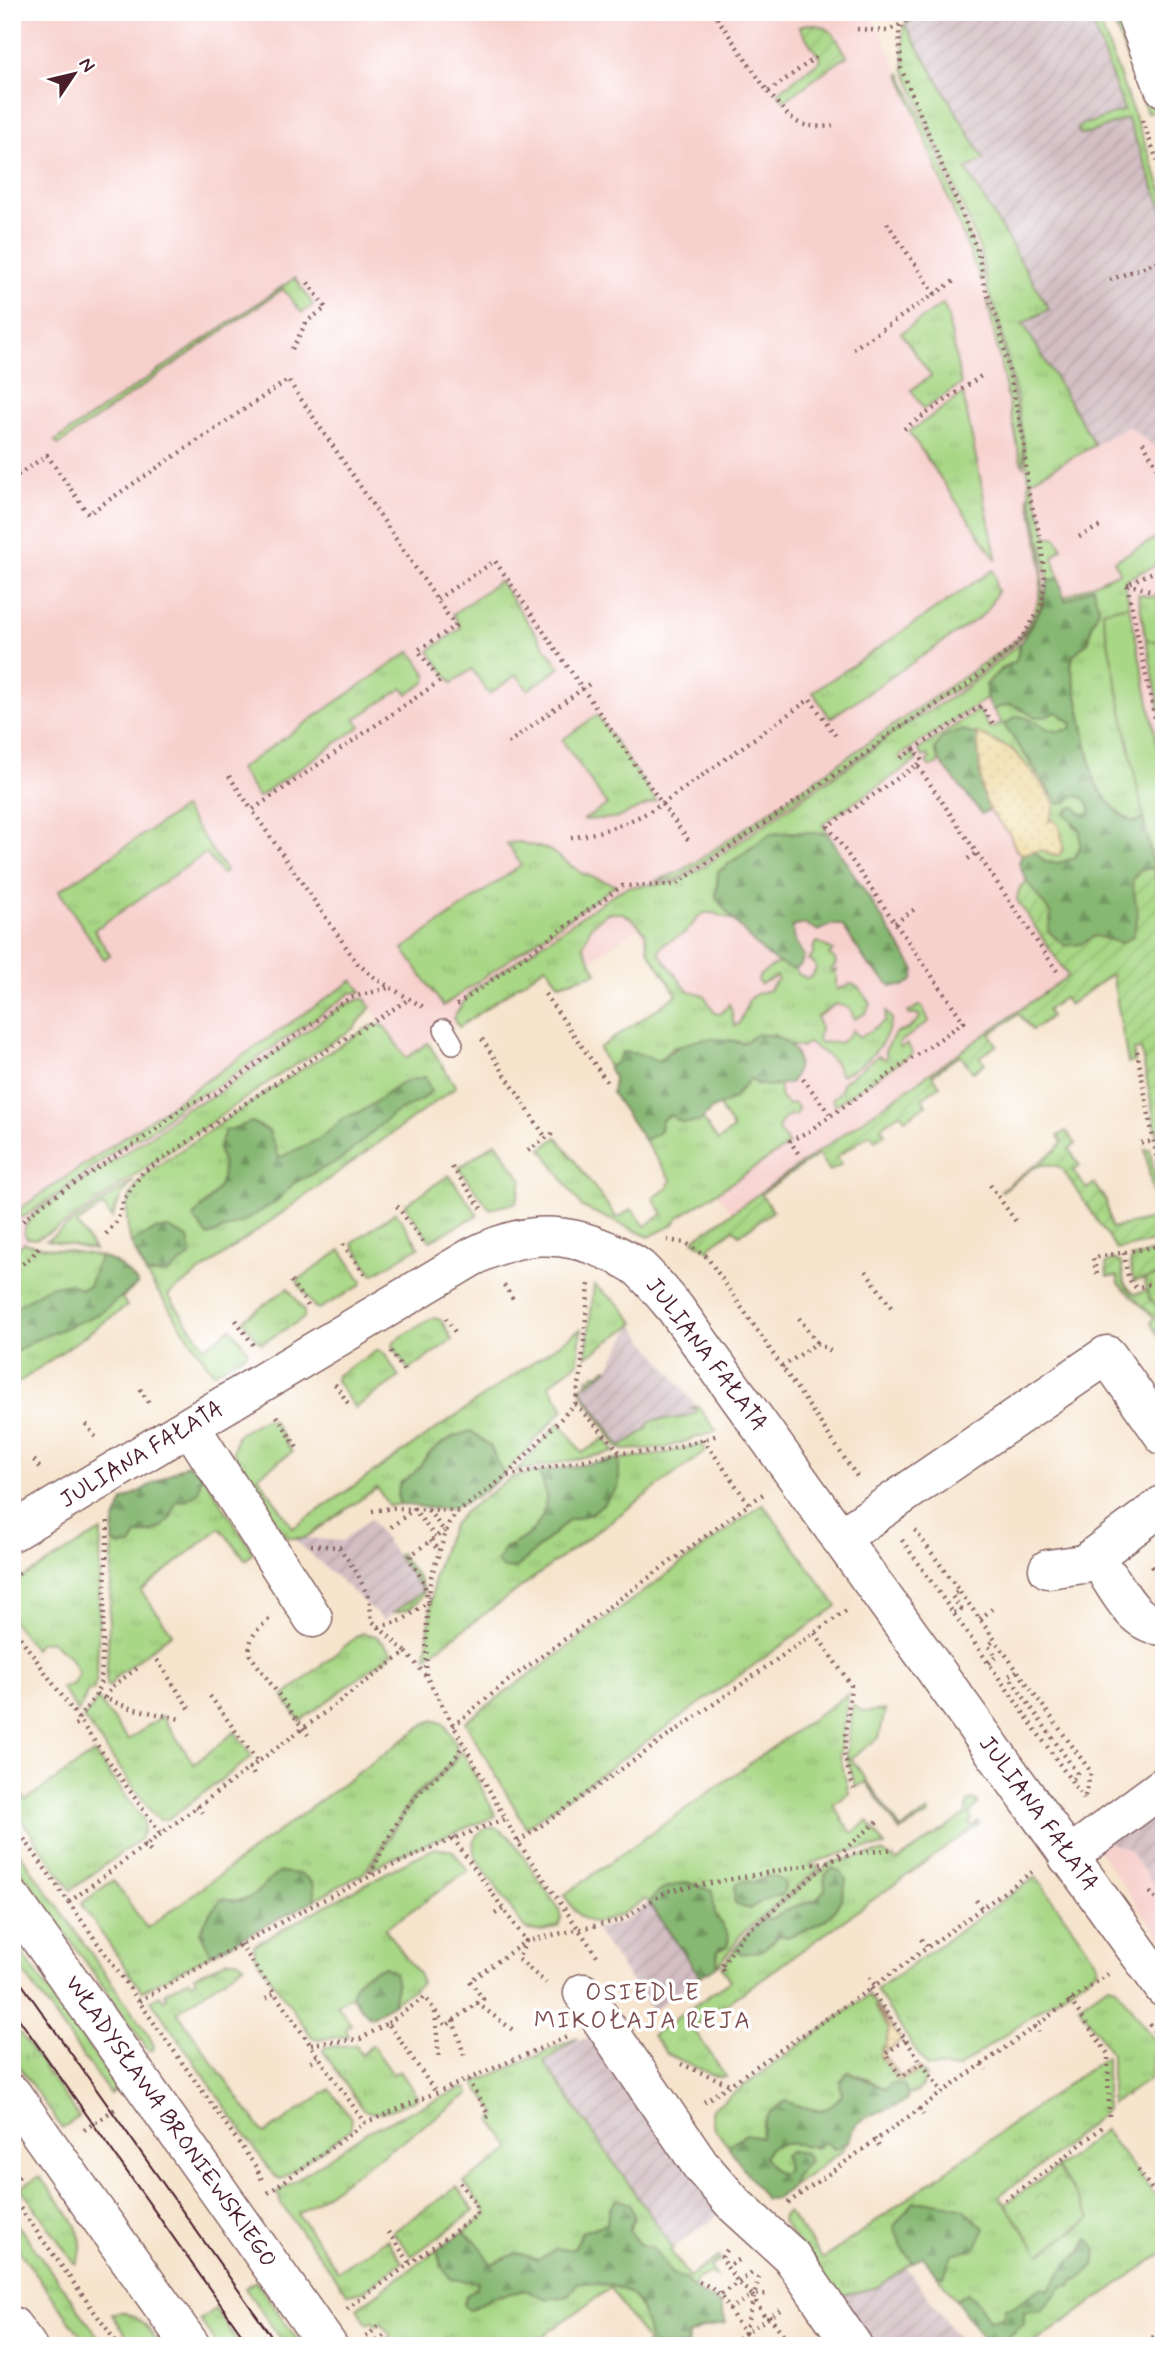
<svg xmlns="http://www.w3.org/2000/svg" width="1176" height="2358" font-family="Mynerve,sans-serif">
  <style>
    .built { fill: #f7d0cd }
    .industrial { fill: url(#industrial-furrows) }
    .grass { fill: url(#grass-tufts); stroke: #797b58; stroke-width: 2 }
    .forest { fill: url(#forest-firs); stroke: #686c4e; stroke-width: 2 }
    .sand { fill: url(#sand-dots); stroke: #9c7c64; stroke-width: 2 }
    .park { fill: url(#park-crowns); stroke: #797b58; stroke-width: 2 }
    .garden { fill: url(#garden-furrows); stroke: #797b58; stroke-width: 2 }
    .pitch { fill: #a8d785; stroke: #797b58; stroke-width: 2 }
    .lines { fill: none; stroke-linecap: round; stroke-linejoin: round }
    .lane-casing { stroke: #866464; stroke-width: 22 }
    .street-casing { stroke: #866464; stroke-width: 41 }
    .primary-casing { stroke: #866464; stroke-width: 41 }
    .path { stroke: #866464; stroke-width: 4.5; stroke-dasharray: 2 5; stroke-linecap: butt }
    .lane { stroke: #fff; stroke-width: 19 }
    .street { stroke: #fff; stroke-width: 38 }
    .primary { stroke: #fff; stroke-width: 38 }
    .tram { stroke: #4a1f2b; stroke-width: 2 }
    .labels { text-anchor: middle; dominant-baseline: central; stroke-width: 7; stroke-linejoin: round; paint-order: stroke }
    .street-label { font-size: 23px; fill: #4a1f2b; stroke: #fff }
    .neighbourhood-label { font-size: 24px; letter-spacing: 2px; fill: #7d5051; stroke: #fff }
  </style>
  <defs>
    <pattern id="industrial-furrows" width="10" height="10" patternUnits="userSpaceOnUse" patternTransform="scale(1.75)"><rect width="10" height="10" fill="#d2bec3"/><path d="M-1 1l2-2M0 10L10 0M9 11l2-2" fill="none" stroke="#b6a3a8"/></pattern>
    <pattern id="grass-tufts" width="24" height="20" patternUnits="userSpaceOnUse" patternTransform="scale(1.75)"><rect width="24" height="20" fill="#a8d785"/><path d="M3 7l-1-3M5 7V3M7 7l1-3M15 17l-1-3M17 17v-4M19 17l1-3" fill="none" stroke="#92b873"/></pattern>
    <pattern id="forest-firs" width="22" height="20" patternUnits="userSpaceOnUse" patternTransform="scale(1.75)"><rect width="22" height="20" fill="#86b872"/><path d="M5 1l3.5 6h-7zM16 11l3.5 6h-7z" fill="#70955e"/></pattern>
    <pattern id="sand-dots" width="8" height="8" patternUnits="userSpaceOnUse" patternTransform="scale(1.75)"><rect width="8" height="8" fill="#eeda9e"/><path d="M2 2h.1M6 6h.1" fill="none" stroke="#cebb88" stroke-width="1.8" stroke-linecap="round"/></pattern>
    <pattern id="park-crowns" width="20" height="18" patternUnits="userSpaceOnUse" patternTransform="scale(1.75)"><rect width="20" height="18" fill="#a8d785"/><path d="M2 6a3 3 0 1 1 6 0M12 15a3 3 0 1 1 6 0" fill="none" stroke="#92b873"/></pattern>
    <pattern id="garden-furrows" width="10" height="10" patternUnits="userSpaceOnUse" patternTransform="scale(1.75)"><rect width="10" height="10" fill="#a8d785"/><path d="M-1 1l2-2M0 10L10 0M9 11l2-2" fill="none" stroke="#92b873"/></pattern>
  </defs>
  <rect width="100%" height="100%" fill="#fff"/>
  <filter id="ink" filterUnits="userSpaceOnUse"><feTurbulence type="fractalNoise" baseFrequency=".0143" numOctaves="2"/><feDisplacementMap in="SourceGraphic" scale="14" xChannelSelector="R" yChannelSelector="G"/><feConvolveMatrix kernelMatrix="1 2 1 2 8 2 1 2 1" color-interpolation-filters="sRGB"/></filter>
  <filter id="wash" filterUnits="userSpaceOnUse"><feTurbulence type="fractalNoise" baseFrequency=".00686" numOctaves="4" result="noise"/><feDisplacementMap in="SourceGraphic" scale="28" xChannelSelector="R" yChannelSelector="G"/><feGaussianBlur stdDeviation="1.57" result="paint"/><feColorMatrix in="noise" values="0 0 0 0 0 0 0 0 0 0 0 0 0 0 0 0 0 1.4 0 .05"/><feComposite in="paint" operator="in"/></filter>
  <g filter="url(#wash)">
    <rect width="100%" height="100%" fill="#f6e4cd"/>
    <!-- built -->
    <path class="built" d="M12,12h857l17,31 100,230 44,207 98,-54 33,25 3,5v675l-93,-465 -2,152 4,159 -340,237 -16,-22 63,-43 -142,-221 -78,53 -13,-20 -141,97 -37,-53 -357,247z
      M1105,1841l23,8 27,37 9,-6v63l-68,-96z"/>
    <!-- industrial -->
    <path class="industrial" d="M909,12h187l68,183v254l-3,2 -33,-25 -84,47 -78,-304 -60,-144z
      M633,1325l69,88 -53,14 -28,21 -41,-59 28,-20z
      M370,1519l53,72 -39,29 -92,-83 50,4z
      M1164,1800v80l-9,6 -27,-37 -23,-8z
      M649,1903l51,73 -48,35 -57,-82 25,-6z
      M609,2037l118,172 -54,39 -129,-187 31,-21z
      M906,2267l53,72 -10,7h-80l-33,-49 42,-10z"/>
    <!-- grass -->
    <path class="grass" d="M914,12h12l-21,13 79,134 -18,10 83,140 -26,14 72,122 -64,35 16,57h9l6,11 -9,9 6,21 -11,3 -5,-32 -14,-59v-11l-12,-79 -18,-81 -11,-28 -8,-41 -38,-95 -38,-87 -1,-41z
      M1088,12h8l68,183v18l-37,-95 -39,16h-8l-3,-6 8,-5h4l35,-13z
      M1110,12h8l39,99 -10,2z
      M901,73l32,69 45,116 5,19 -2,5 -81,-208z
      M295,278l18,27 -11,8 -19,-24 -225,156 -3,-4z
      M987,299l11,25 25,118 1,24 -3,-4z
      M943,304l4,9 14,71 -37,25 -13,-19 20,-14 -30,-43z
      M963,394l34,167 -88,-129z
      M1028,495l14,56 1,41 -3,16 -12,20 -12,14 -51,43 -22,11 -76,55 -189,128 -23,2 22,-8 19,-11 319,-221c42,-47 24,-91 13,-146z
      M1164,534v27l-39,19 4,25 -27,6 42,209 -11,2 -13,-8 -13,-14 -13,-19 -23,-115 2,-11 16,-14 2,-15 8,-17 -27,-12 -7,4 -1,-4 56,-25 -6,-11z
      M993,570l3,9 -1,9 3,2 -10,19 -8,8 -150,101 -17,-26z
      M499,581l61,87 -32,22 -11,-15 -28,19 -17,-25 -20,14 -23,-32 32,-23 -8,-14z
      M1138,594l26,5v44l-18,-3z
      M1021,642l-5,19 -14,7 -16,17v14l-87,57 2,5 11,-8 5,7 -95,64 6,10 -26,-2 -32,2 -52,38 -2,26 20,24c-11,-5 -29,-15 -38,-5 -5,6 -8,13 -15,17 -7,4 -15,7 -21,11l-3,8 28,37 17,5 11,18 6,1 8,-10c4,6 2,14 6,22l3,-1c14,-21 2,-28 31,-35l9,-11 -1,-3 -17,8 -2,-4 2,-5 17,-12 18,6 3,5 8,4 5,-1 5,-8 -2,-6 -6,-3 5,-5 1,-10 4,-3 15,9 -4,4 6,4 1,5 -5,6 1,2 4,-2v18l2,2 3,-3 3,1 6,-4c10,1 15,12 20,20l-4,9 -12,6 -4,-11 -14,-4 -19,13 3,12 -2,11 2,3c19,-5 16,9 33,-13l6,8 26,-17 1,-9 6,7c-7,27 -24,45 -51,56 -3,-4 -5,-13 -9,-15 -5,-5 -19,-15 -25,-17l-6,4 -11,-2 -17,-11 -30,9 -14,-3 -55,7 -16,14 -18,-7 -32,13 -9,-19 78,-53 -29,-45 -3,-18 -10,-11 -12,-8h-16l-16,13 -8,20 14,27 -38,11 -13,-18 -87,61 -6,-9 18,-26 143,-98 13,-7 50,-5 23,-13 174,-120 15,-13 78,-49z
      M411,651l16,24 -1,7 -18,12 -5,-6 -48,31 6,7 -103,71 -19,-28z
      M1004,705h9l23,12 21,-5 15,11 -2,6c-14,4 -20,3 -31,-6l28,79 7,-7c11,1 15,6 17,16l-4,4 -7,-2 -7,12 7,5v17l-5,11 -17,5 -13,-1 -11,-11 8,-1 9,5v-58l-38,-47 -17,-9 -8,-1 -7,-5 -46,14 4,11 -2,5 -8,1 -3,-4 4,-3 -3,-4 -4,2 -5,-7 60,-40 12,19 12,-6 -9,-13z
      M597,715l59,86 -39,17 -34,2 24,-15 -45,-65z
      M183,808l43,63 -4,3 -16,-21 -112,77 16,25 -6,4 -45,-68z
      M519,842l30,8 34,24 33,11 -173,121 -40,-57 118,-84 -14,-22z
      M353,980l9,12 -11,1 -133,93 -38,19 -22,21 -45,26 -38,30 -53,36 -4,-8z
      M361,999l5,1 5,7 -17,21 -81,51 -208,145 -29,15 -9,-1 -3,-5c1,-11 8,-17 16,-24l121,-80 22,-20 29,-12 19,-13 111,-78z
      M918,1006h4l7,15 -30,22 1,5 7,-4 6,9 -78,52 -3,-6 9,-8 1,-8 36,-27 7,3 2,-3 -2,-5 11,-19c10,1 17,-7 24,-14l-2,-4 -8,1 -2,-2z
      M376,1025l8,1 22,32 22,-15 28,44 -288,208 37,52 26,-19 16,21v4l-34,20 -67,-99h21l-13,-44 -23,13c-8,-33 -7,-48 19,-72l130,-88 89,-56z
      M750,1079l7,6h22l2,13 7,7 6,-2 4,5 -2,7c-9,-1 -15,6 -18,14l11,16 -111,73 -5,7 -24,12 -67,-30 -40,-58 15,-12 60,81 15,-9 13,17 18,-12 -10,-16 16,-11 -1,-3 4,-3 -28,-41 15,-8 3,-12 8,-5 29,7 4,-3 15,22 15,-12 -14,-23 14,-7z
      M496,1142l26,38 -6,23 -26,6 -31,-41z
      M449,1175l29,40 -48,26 -25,-36z
      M134,1180l-13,16 -9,22 -9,-12 -26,18 17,26 -47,-10z
      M396,1212l23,35 -46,28 -21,-32z
      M24,1243c45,13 81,1 114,41l-16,14 5,8 -115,81v-135z
      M341,1250l21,31 -1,4 -42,24 -5,-2 -17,-26z
      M594,1285l25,19 16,19 -49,34z
      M288,1288l16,23v7l-42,25 -4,-2 -15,-21z
      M434,1317l7,3 11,20 -43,30 -16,-23 1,-6z
      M581,1329l-3,33 -29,23 15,24 -60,65 -14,-28 -19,-15 -19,6 -22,16 -16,22 -14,8 -3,12 3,9 -11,2 -12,-18 -72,50h-15l-6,-4 -51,-82 4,-17 27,-16 8,1 20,32 -34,24 35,52z
      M378,1350l6,3 15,24 -44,31 -19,-27 1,-6z
      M606,1368l2,1 -27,20 40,58 27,-19 -1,-3c8,-8 13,-5 24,-6 8,0 17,-4 25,-6v-4l-4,-1 6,-2 18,25 -51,17 -41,2 -6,-2 -39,-60 8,-5 1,-6 3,3 3,-6h6z
      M560,1422l22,31 23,-15 10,14 -99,19z
      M702,1444l4,7 -280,206 8,-80 12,-37 7,-15 11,-13 48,-35 27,-5c3,8 8,19 7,27 -2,26 -20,41 -42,49l11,21 54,-49 21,-6 29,-28v-27l39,-4z
      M202,1473l51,80 -7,7 -26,-32 -79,63 31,42 -56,44 -7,10 -3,-2 7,-143 7,4 17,-11 17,-3 16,-12 6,-18z
      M763,1504l74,102 -311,221 -61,-105z
      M101,1531l-4,147 -4,13h-5l-10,21 -17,-25 11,-2 7,-12 -10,-17 -19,-15 -12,2 -4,6 -22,-29v-36z
      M400,1553l20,28 4,12c-8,12 -15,18 -30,19l29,-21 -26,-35z
      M363,1633l13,3 17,17 -93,68 -17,-24 74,-61z
      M848,1694l-8,61 9,39 -16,11 19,28 16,-12 17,25 -35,5 -38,12 -1,3h7l1,3 -77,64 -22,31 -1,-1 -19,13 -54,-77c-16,10 -47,33 -65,18 -7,-5 -12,-16 -17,-22z
      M98,1699l30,41 34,-24 32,48 41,-32 17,25 -84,62 -8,1 -6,-4 -70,-98z
      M853,1705l11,7 21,-2 -6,28 -28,20 50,71 27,-18 1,4 -29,16 -34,-49 -10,5 -10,-32z
      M434,1720l10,4 13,21 -2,12 -3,5 -39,35 -49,76 -222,118 -61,-87 32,-24 34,48 279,-205z
      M462,1751l34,65 -83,33 -43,20 44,-70 37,-33z
      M94,1753l49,67 1,9 -4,10 -69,51 -59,-84v-24l14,18z
      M973,1800l5,1v3l-9,10 3,5 -3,3 3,4 6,-4 1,2 -286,204 33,49h-9l-50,-23 -15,-19 78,-54 -8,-13 13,-19 6,5 31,-11 8,-8 7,2 39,-17 -1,-45v15l-9,10 -23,7 -24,13 -5,-2 68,-56 50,-10 15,9 68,-46 3,-13z
      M487,1828h10l13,9 49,72 2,9 -3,8c-12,5 -20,7 -33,3l-50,-73c-4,-15 -2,-20 12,-28z
      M12,1842l136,192 6,12 -1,4 -4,1 -137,-193z
      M435,1848l18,3 15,20 -83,58 33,45 4,9 -29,20 4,-18 -13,-18c-18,5 -28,10 -33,29l-14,8 14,20 -5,4 2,8 -29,3 -7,-2 -57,-81 -1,-11 152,-83z
      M1036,1877l61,85 1,7 -140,99 -31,-1 -51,-77z
      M12,1939l106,149 -8,6 -98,-138z
      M228,1960h9l7,5 -67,47 87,122 66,-45 21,29 1,10 -71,51 -7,-3 -123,-176 9,-5 3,5 4,-2 -2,-6 23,-12 3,3 5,-3 -2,-3z
      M1108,1985l8,2 39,55 -5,37 -39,25v-51l-32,-47z
      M869,1995l17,24 -12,-13 15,23 -3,14 -5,6 18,32 22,-10 5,4c-3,12 -6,17 -18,19l-4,-9 -18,4 -28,-14c-27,34 -27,44 -72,27 -17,9 -25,16 -25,36l-16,-4 -17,12c-9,-12 -20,-22 -16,-37z
      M12,2022l67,95 -17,11 -50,-71z
      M577,2038l-33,24 129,186 -3,2 19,27 29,-20 2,3 -10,7 7,10 -8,-3 -14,7v9l-9,-10 -14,-6 -19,-26 -14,-4 -10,-13 5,-14 -24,-10 -4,17 -24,8 -8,17h-18l-18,11 -20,-7 -27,11 -13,-20 -14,-13 23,-17 -23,-32 48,-33 -21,-29 6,-5 -22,-32z
      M355,2045l7,10 10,-10 21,29 7,-3 18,27c-16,6 -39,22 -55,11l-40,-58 2,-4z
      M1106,2057v52l-4,5 -50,43 -53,39 42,58 50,-36 -34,-50 47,-38 60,77v45l-134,94h-38l17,-10 14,-24 19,-2c10,-13 22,-31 38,-31l14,-14 3,-15 -10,-10 -6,13 -12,9 -21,28 -8,-2 -25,18 -13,15h-12l-12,-18 -11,-10 -11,7 -20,-26 8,1 8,-21 -50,-5 11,13 -35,25 -42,10 -54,-76 1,-5 5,-4 35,47z
      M462,2088l5,1 2,5 -171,120 40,57 49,-32 15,23 -39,29 -15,3 -65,-87 -6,-14 91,-62z
      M824,2141l10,8 12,-7 -4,9 -49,35 2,-10 14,-14 -28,12 -7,-4 -10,-13 5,-9c17,-7 30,-5 48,0z
      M39,2176c16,22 58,61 36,88l-54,-76z
      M457,2187l17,24 -62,45 -19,-24z
      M12,2217l93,129h-17l-76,-105z
      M437,2250l5,17 36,14 -1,6 -10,8 -3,8 5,7 24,-13 32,-7 22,8 21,-2 10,-14c22,1 54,2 63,27 4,12 6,24 12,37h-8l3,-3 -38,-55 -81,58h-146l-2,-3 10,-7 -10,-13 -5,3 -4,-5 -5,3 -10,-16z
      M256,2281l46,65h-16l-41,-58z
      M215,2309l26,37h-23l-18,-26z
      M122,2312c19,5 28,18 39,34h-27l-23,-33z"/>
    <!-- forest -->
    <path class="forest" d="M1059,578l6,23 28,-14 6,22 -8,17 -2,15 -16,14 -2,11 23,115 13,19 13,14 13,8 11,-2 9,48 -13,3 -8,9 6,35 -5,21 -12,7 -26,-7 -14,8 -16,2 -17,-15 3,-17 -24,-32 -8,-19 3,-9 12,-3 11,11 13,1 17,-5 5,-11v-17l-15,-17 5,-5 6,-1 4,6 7,2 4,-4c-3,-11 -7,-15 -17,-16l-7,7 -8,2 -55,-79 13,-9c24,2 27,21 53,13l2,-6 -15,-11c-5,2 -11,5 -16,5 -18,1 -19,-21 -48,-7 -19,-27 3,-36 23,-49l5,-19 21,-35 6,-26z
      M963,730l9,4 5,-1 5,58 7,19 -7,4 -43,-54 -4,-11c6,-14 14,-16 28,-19z
      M802,832l26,2 87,136 -2,10 -9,6h-13l-24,-23 -25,-38h-12l-11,6 -15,-7 -12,3 4,16 8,13 -4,10 -5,3c-29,-4 -61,-49 -79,-71l2,-26 52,-38z
      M757,1034c29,1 52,19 34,48 -15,4 -29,7 -41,-3l-17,20 -21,10 -13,13 -16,1 -13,-8 -8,5 -3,13 -15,7 -32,-47 2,-15 -6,-11 7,-3 7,-12 18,2 18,7c27,-23 50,-26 85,-18z
      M425,1077l6,14 -8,8 -30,15 -51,45 -48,24 -18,19 -32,19 -36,15 -15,-19c21,-23 39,-35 25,-68l7,-18 27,-9 17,9 10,27 40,-19 25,-21 20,-8 38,-27z
      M168,1228l20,10 3,17 -24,19h-21l-15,-31 23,-13z
      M100,1256c17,6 27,14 38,28l-39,30 -66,27 -21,14v-46l37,-22 20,-4 11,6 9,-3z
      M471,1431l19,15 14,28c-11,12 -41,34 -58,35 -15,0 -31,-3 -46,-5l-3,-9 3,-12c20,-11 18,-18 32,-32 11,-10 25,-16 39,-20z
      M619,1459v27l-16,18 -13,10 -21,6 -54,49 -13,-1 -5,-6 7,-14c22,-8 40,-23 42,-49 1,-8 -4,-19 -7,-27z
      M187,1464l15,9 -4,19 -13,9 -9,1c-8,25 -14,29 -39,33l-6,10 -11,1 -7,-4 1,-19 9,-22z
      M833,1868l6,3 7,9c-5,37 -27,46 -59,57l-7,-2 -19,16 -20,3 -6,-5 12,-15 17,-16 5,2 24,-13 23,-7 9,-10v-15z
      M280,1872l22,2 11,10 2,16 -104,54 -11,-22 11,-21 11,-12c35,7 34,-12 58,-27z
      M769,1876h6l9,6 1,6 -4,8c-15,-1 -20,7 -32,13l-13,-4 -2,-4 1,-15 6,-5 13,1z
      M687,1882l25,9 3,22 14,24 -2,10 -9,3 -1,16 -17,10 -51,-73c9,-15 22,-17 38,-21z
      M384,1967l10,5 3,13 -4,18 -23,15 -19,-22c5,-19 15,-24 33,-29z
      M848,2072l38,17 6,-6 12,2 4,9 -2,7c-23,14 -51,9 -58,41l-14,7 -10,-8 -7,7c-18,-5 -31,-7 -48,0l-5,9 10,13 7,4 6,-4 -3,-15 6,-4 15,2 4,8 -14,15 -2,10 -17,13 -12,-1 -36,-52 17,-12 16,3c1,-19 8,-26 25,-36 22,9 41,16 56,-6l-2,-14z
      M617,2199l13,5 4,13 -5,14 10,13 14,4 19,26 14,6 9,10 25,14 6,19 -23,5 -14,7 -2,11h-34c-6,-13 -8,-25 -12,-37 -9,-25 -41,-26 -63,-27l-10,14 -21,3 -22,-9 -32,7 -24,13 -5,-6 3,-9 10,-8 1,-5 -27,-3 -9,-12 -5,-17 27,-19 14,13 13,20 27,-11 20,7 18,-11h18l8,-17 24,-8 4,-17z
      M914,2202h21l28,7 22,20 -10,19 -23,6 -8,22 -8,-2 -13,-18 -10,6 -11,-13 -8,-23z
      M1088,2239l9,11 -3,15 -14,14h-6l-3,6 -8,1 -21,24 -18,2v12c-15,12 -25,22 -45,22l6,-5 -29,-41 11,-7 11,10 12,18 9,-4 3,3 3,-12 10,-2 25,-18 8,2 21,-28 12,-9z"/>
    <!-- sand -->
    <path class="sand" d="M977,733l36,17 22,25 16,22 4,10 -6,14 5,-1c8,9 9,18 9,30l-4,5h-8l-9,-5 -20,4 -6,-4 -6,-15 -21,-25 -7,-19z
      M875,2005l27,35 -19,13 17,24 19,-10 2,4 -22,10 -20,-26 7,-12 3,-14z"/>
    <!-- park -->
    <path class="park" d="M1146,640l18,3v71l-4,-5z
      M1164,1274v32l-7,1 -8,-9 -5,-20z
      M1057,2168l34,50 -51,36 -35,-50z"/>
    <!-- garden -->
    <path class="garden" d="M806,24c26,0 29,12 41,32l-63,45 -6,-9 43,-32 -22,-33z
      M1153,868l11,52v251l-23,-122 -8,1 2,12 -7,1 -16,-89 -43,31 -5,-7 -17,12 4,7 -19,13 -13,-16 -29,20 7,11 -17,12 5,6 -12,9 -13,-17 -28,20 8,10 -18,13 4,7 -21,14 -5,-6 -19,14 4,7 -10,6 -5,-6 -33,23 5,7 -12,7 -12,-16 -57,39 12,17 -33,24 -6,-6 -25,18 3,6 -19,-13 375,-264 -51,-76c1,-8 2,-15 10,-18l24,32 -3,17 17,15 16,-2 14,-8 26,7 12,-7 5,-21 -6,-35 8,-9z
      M1066,1131l10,13 -7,5 11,17 -7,5 14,18 7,-5 12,17 5,27 46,-10 -12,-69h5l14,77 -2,14 -45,10 -55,-81c-22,-15 -42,10 -60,22l-1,-1 55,-40 6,-8 -4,-6z
      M1164,1249v25l-30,7 -4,-17 2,-6z
      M1113,1259l8,4 3,20 10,11 14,-4 1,8 8,8h7v39l-13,-22 3,-6 -35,-33 -2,-8h-10l-1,-12z"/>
    <!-- pitch -->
    <path class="pitch" d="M1129,605l35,171v144l-62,-309z"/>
  </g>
  <g filter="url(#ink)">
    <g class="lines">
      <!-- lane casing -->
      <g class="lane-casing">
        <path id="lane" d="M444,1029l9,15"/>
      </g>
      <!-- street casing -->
      <g class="street-casing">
        <path id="street" d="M1135,12l29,76
          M190,1426l123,192
          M12,1532l460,-275c47,-24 86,-28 134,-7 11,5 23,10 33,18 13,12 24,26 36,40l489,680
          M840,1538l267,-183 57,81
          M1048,1569l36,-5 80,-60
          M1109,1577c14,21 27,48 55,49
          M1068,1857l96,-71
          M583,1993l119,174 33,38 56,51 62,90
          M12,2326l15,20"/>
      </g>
      <!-- primary casing -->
      <g class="primary-casing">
        <path id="primary" d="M12,1899l316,447
          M12,2094l179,252"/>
      </g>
      <!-- path -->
      <path class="path" d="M713,12l55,80 48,-35
        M984,12l21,6
        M857,29l30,2 13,-6
        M768,92c24,28 26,37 65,34
        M1142,120l22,58
        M887,223l48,71
        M1110,280l54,-21
        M292,349l15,-28 19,-13 -20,-28
        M853,349l104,-70
        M904,429l77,-53
        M1143,442l21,37
        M12,479l35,-24 41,59 200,-134 167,246 -37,24 22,31 -188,129 105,153 19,16 49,29
        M1157,492l7,-4
        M1079,537l21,-11
        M1164,567l-37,17 37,178
        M1127,584l37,10
        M437,599l58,-38 167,243 148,-105 28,40
        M508,743l84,-61
        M901,758l13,-9
        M917,765l5,-4 -8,-12 67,-43 13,19
        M229,776l23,34
        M571,838c34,-6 62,-16 91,-34l27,37
        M968,859l9,-6
        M895,923l20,-14
        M545,994l62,88
        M457,1005l165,-119 53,-1 197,-136 16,-14 79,-50 51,-42 23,-35 4,-29 -5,-43 -12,-45 -4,-49 -25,-118 -15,-39 -6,-33 -77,-184 -2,-37 12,-19
        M482,1039l64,99
        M1137,1051l27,146
        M803,1079l28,37
        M1141,1143l13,-2
        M528,1151l28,-20
        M798,1153l-8,-12 19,-10 155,-109 -136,-196 89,-61 142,209
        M452,1167l32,45
        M990,1185l27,38
        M397,1206l26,36
        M12,1230l32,-27 109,-71 33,-27 29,-11 122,-88 13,-8 38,-10
        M106,1234l11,-13 7,-22 19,-27 158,-106 107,-66
        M667,1240l19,3 21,14 151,221
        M343,1244l24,34
        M1124,1253c2,12 2,28 13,35l27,-8
        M866,1271l27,39
        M12,1273l21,-18 8,-12
        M1097,1274l-4,-16 71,-13
        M291,1281l19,28
        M1155,1283l2,14 7,-2
        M504,1285l11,17
        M446,1318l11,17
        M799,1318l18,25
        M236,1320l17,25
        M391,1351l13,20
        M782,1367l35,-24 15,9
        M335,1384l15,22
        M140,1389l11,17
        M575,1404c15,17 32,31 45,49
        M277,1416l22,35
        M86,1424l10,14
        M703,1439l46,65
        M34,1460l8,11
        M507,1475l68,-71 6,-30 8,-90
        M428,1510l18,23
        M372,1511l21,-3 65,3
        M391,1527l23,-18 21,28
        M915,1530l176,242 -6,24
        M431,1540l8,12
        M902,1540l182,259
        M311,1545l28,2 18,26 12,26 3,22 34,31
        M1152,1566l11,16
        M12,1577l12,-6
        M954,1613l7,-4 -9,-13 7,-5
        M269,1619c-13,12 -21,18 -19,36l58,80
        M980,1619l12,-10
        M12,1626l148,207
        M379,1627l24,-7 25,-18 -4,-20 -14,-22 1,-5 33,-24
        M815,1633l36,52 -7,70 10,34
        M157,1660l34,51
        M989,1663l8,-6 -9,-11 6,-6
        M1017,1671l-8,5 68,97 -5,7
        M426,1675l1,-62 4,-36 18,-54 8,-10 49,-37 114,-23 43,-2 55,-16
        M96,1695l34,13 50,11
        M210,1696l48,66
        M105,1698l8,-12 27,-20
        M78,1719l18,-24 5,-14 7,-160
        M75,1725l5,-4
        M453,1726l56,-46 254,-186
        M249,1767l5,8
        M197,1806l5,7
        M12,1822l244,345 7,15
        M453,1838l73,103 -8,18 28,24
        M518,1842l329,-232
        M144,1845l7,7
        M370,1874c13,-24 24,-51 42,-73 16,-21 40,-32 51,-57
        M1150,1892l14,19
        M976,1900l6,9
        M69,1902l337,-250 20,24 92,166 80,115
        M495,1914l8,-5
        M921,1939l7,9
        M240,1944l125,179
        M724,1971l-3,-4 22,-32 88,-74 21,-7 43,-5
        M869,1977l6,8
        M870,1989l72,103
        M266,1999l8,-6
        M1070,2000l38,54 1,67
        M139,2001c119,-66 237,-136 366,-182
        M477,2003l37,28
        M435,2012l4,47
        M453,2020l12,38
        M388,2023l37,-26 21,29 37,-27 -13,-18 56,-40 95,-21 46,-29 164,-30 46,-39
        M1149,2024l15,20
        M1034,2026l5,6
        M905,2040l-20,14 16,23 20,-14
        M311,2044l49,-5 28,-16 49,71
        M311,2062l7,-7
        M681,2064l48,20
        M982,2064l4,6
        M468,2080l21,36 -3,2
        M704,2102l166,-113 162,-117
        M919,2108l4,7
        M84,2130l31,-21
        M874,2139l5,7
        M1138,2170l26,36
        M12,2181l11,-7
        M268,2193l97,-70 202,-86
        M12,2197l107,149
        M1005,2200l55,-39 45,-36
        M788,2203l320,-229
        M388,2232l22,31
        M727,2250l-5,7 5,10
        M739,2260l-12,7 11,15 14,13 17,-1
        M699,2282c28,10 28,30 46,51l14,-57
        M721,2294l31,-21
        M347,2309l130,-94 -1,-10 -17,-24
        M729,2310l23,-15 14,24
        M769,2316l20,26
        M745,2333l20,13
        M366,2337l15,-13
        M1150,2339l8,7
        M1129,2344l1,2
        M371,2345l17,-12
        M783,2345l17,-11
        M726,2346l57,-38
        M1141,2346l23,-17"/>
      <!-- lane -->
      <use href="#lane" class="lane"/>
      <!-- street -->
      <use href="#street" class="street"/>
      <!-- primary -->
      <use href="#primary" class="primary"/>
      <!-- tram -->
      <path class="tram" d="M12,1970l266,376
        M12,2009l238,337"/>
    </g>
  </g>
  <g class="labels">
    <!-- street labels -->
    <g class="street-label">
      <text transform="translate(706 1355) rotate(53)">JULIANA FAŁATA</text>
      <text transform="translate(142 1455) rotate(-31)">JULIANA FAŁATA</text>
      <text transform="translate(1038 1814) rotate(54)">JULIANA FAŁATA</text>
      <text transform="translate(170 2122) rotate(55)">WŁADYSŁAWA BRONIEWSKIEGO</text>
    </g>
    <!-- neighbourhood labels -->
    <g class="neighbourhood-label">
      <text x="643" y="1993">OSIEDLE<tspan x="643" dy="28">MIKOŁAJA REJA</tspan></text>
    </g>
  </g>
  <!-- margin -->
  <rect width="1176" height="2358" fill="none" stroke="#fff" stroke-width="42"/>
  <!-- north arrow -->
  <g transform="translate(74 74) rotate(55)" stroke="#ffffff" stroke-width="5" paint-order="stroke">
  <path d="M0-5L12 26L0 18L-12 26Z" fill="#4a1f2b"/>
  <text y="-10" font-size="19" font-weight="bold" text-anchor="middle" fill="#4a1f2b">N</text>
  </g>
</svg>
